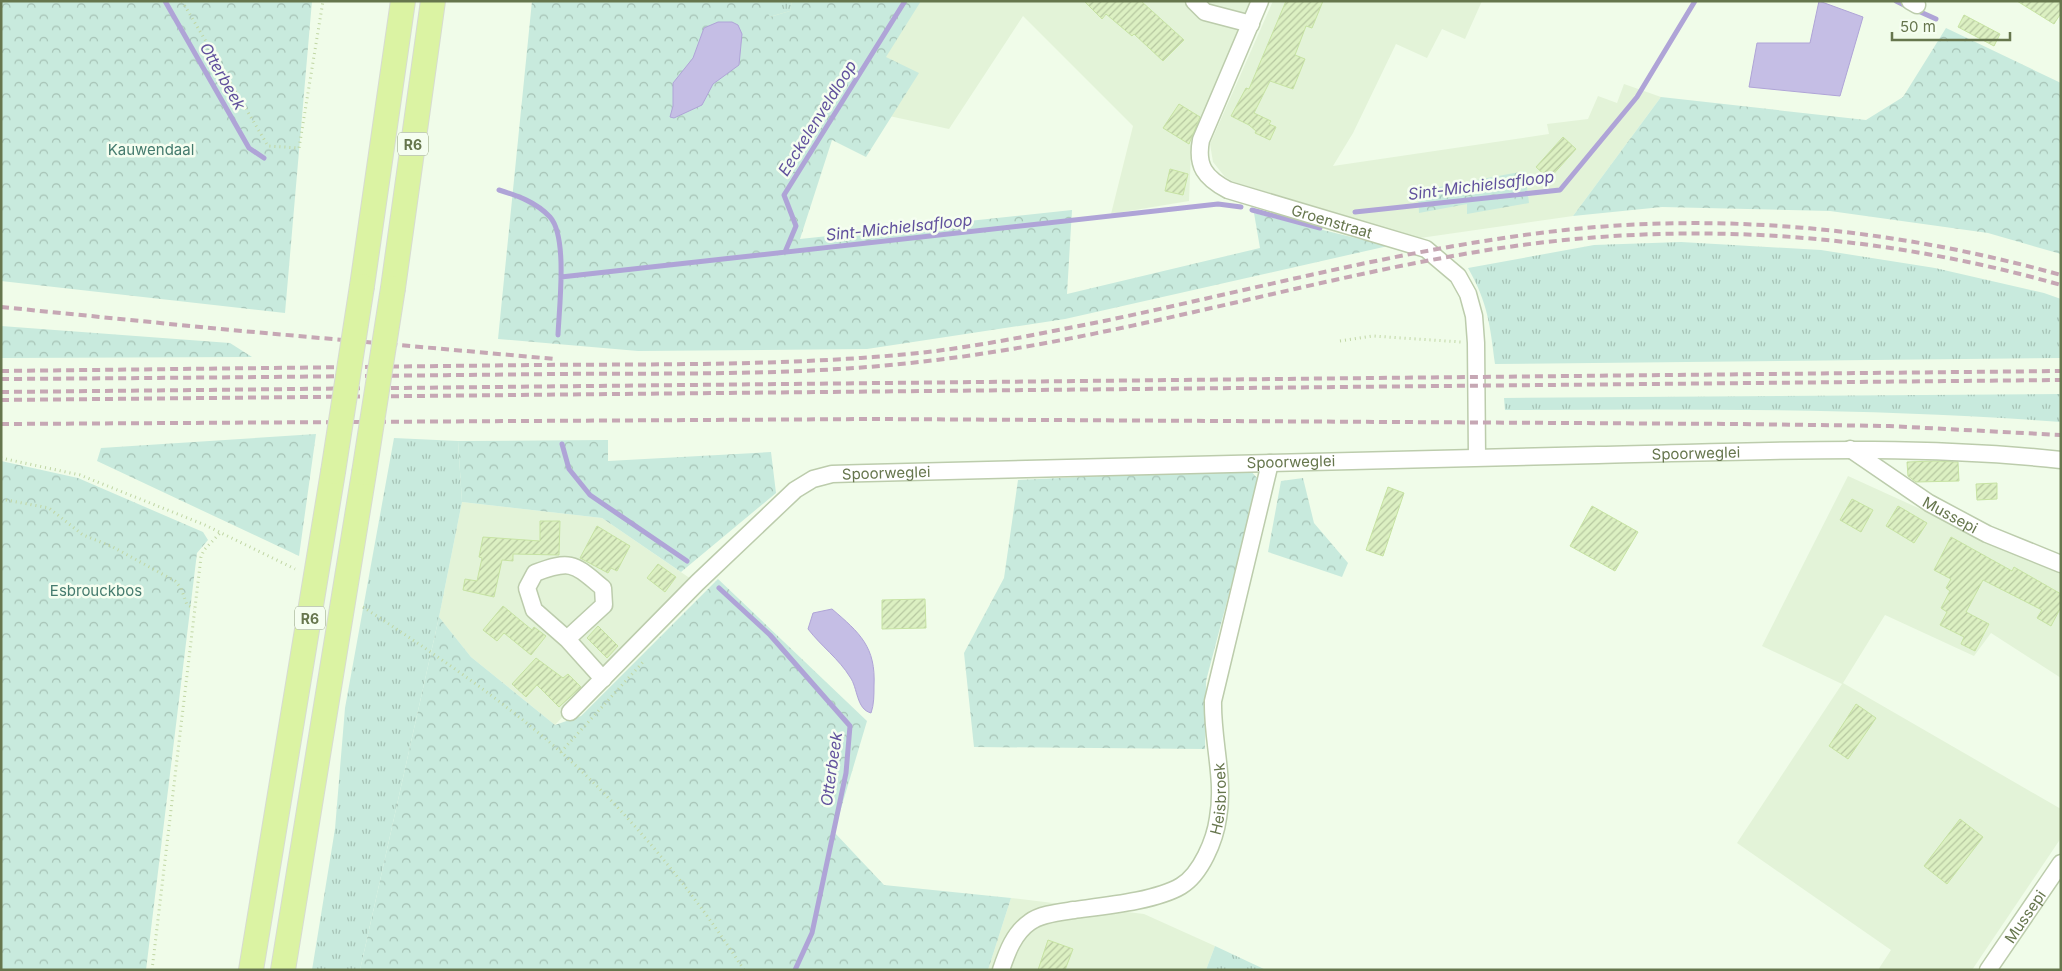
<svg xmlns="http://www.w3.org/2000/svg" width="2062" height="971" font-family="Inter,sans-serif">
  <style>
    .residential { fill: #e3f3d8 }
    .grass { fill: url(#grass-tufts) }
    .forest { fill: url(#forest-crowns) }
    .water { fill: #c5bee5; stroke: #afa4d7 }
    .lines { fill: none; stroke-linecap: round; stroke-linejoin: round }
    .stream { stroke: #afa4d7; stroke-width: 5 }
    .building { fill: url(#building-hatch); stroke: #c7e3a3 }
    .minor-casing { stroke: #bcccac; stroke-width: 19 }
    .highway-casing { stroke: #d7dbd1; stroke-width: 26 }
    .path { stroke: #c0d6a4; stroke-width: 3; stroke-dasharray: 1 4; stroke-linecap: butt }
    .minor { stroke: #fff; stroke-width: 16 }
    .highway { stroke: #dbf3a3; stroke-width: 24 }
    .rail { stroke: #c6a7b4; stroke-width: 4; stroke-dasharray: 8 5; stroke-linecap: butt }
    .highway-bridge-casing { stroke: #d7dbd1; stroke-width: 26; stroke-linecap: butt }
    .highway-bridge { stroke: #dbf3a3; stroke-width: 24 }
    .labels { text-anchor: middle; dominant-baseline: central; stroke-width: 5; stroke-linejoin: round; paint-order: stroke }
    .shield { fill: #f5fef0; stroke: #919f7e; stroke-width: 1 }
    .shield-label { font-size: 14px; font-weight: bold; fill: #66764d }
    .park-label { font-size: 15px; fill: #457b6e; stroke: #f5fef0 }
    .street-label { font-size: 15px; fill: #66764d; stroke: #f5fef0 }
    .water-label { font-size: 16px; font-style: italic; fill: #61519d; stroke: #f5fef0 }
  </style>
  <defs>
    <pattern id="grass-tufts" width="24" height="20" patternUnits="userSpaceOnUse" patternTransform="scale(1.25)"><rect width="24" height="20" fill="#c8eadd"/><path d="M3 7l-1-3M5 7V3M7 7l1-3M15 17l-1-3M17 17v-4M19 17l1-3" fill="none" stroke="#a6c2b5"/></pattern>
    <pattern id="forest-crowns" width="20" height="18" patternUnits="userSpaceOnUse" patternTransform="scale(1.25)"><rect width="20" height="18" fill="#c8eadd"/><path d="M2 6a3 3 0 1 1 6 0M12 15a3 3 0 1 1 6 0" fill="none" stroke="#a6c2b5"/></pattern>
    <pattern id="building-hatch" width="6" height="6" patternUnits="userSpaceOnUse" patternTransform="scale(1.25)"><rect width="6" height="6" fill="#dcf0c2"/><path d="M-1 1l2-2M0 6l6-6M5 7l2-2" fill="none" stroke="#b6c7a0"/></pattern>
  </defs>
  <rect width="100%" height="100%" fill="#f0fce9"/>
  <!-- residential -->
  <path class="residential" d="M721,1h532l-62,151 -2,49 -78,13 22,-88 -110,-110 -74,113 -69,-15z
    M1273,1h209l-17,38 -23,-10 -15,29 -31,-14 -43,89 -20,33 216,-32 -2,-10 41,-5 10,-23 19,7 7,-19 37,13 -88,119 -153,22 -186,-56 -9,-5 -12,-15 -3,-18z
    M1848,476l147,67 66,28v107l-70,-45 -17,23 -89,-41 -42,68 218,126v29l-89,132h-94l13,-20 -154,-107 105,-159 -80,-38z
    M462,502l140,16 89,61 -136,146 -84,-68 -32,-40z
    M1011,898l133,16 71,32 -9,24h-218z"/>
  <!-- grass -->
  <path class="grass" d="M760,1h32l-2,10 -21,6z
    M1681,242l140,8 114,18 109,25 17,6v59l-566,6c-5,-39 -7,-61 -27,-96l126,-23z
    M2061,394v28c-185,-14 -370,-13 -556,-12l-1,-12z
    M394,438l64,3 4,61 -23,115 -79,353h-48l23,-141 10,-121z
    M1215,946l51,24h-60z"/>
  <!-- forest -->
  <path class="forest" d="M1,1h311l-27,312 -284,-32z
    M532,1h229l9,16 20,-6 2,-10h129l-35,56 33,16 -53,84 -34,-17 -32,99 272,-29 -5,84 193,-46 -6,-35 134,33 -323,73 -198,30 -229,2 -140,-12z
    M1946,28l115,55v171l-73,-21 -158,-22 -168,-4 -89,9 88,-119 205,23 37,-23z
    M1525,171l4,32 -62,11v-10l-48,9 -1,-22z
    M1,326l229,17 22,14 -251,1z
    M316,434l-17,122 -202,-95 4,-13z
    M608,440v21l163,-9 5,41 -95,79 -79,-54 -140,-16 -4,-61z
    M1,461l77,17 125,54 5,8 -11,13 -51,417h-145z
    M1249,469l10,11 -53,201 -1,68 -231,-2 -10,-94 40,-75 14,-98z
    M1303,478l11,45 34,40 -6,14 -74,-25 13,-71z
    M718,579l149,142 -33,111 50,53 127,13 -23,72h-628l79,-353 32,40 84,68 26,-9z"/>
  <!-- water -->
  <path class="water" d="M1819,1l44,16 -23,79 -91,-9 8,-44h53z
    M718,22h14l6,3 4,9 -3,31 -26,19 -11,21 -28,13 -4,-1 3,-11v-23l20,-25 11,-30z
    M832,609c28,24 44,38 42,77 0,9 0,19 -3,27 -15,-4 -13,-25 -21,-36 -11,-18 -29,-31 -42,-48l5,-16z"/>
  <g class="lines">
    <!-- stream -->
    <path class="stream" d="M165,1l84,147 15,10
      M1896,1l12,6
      M1916,10l20,9
      M499,190c19,6 37,12 51,27 18,20 9,91 8,118
      M1252,210l68,18
      M1355,212l205,-22 77,-93 58,-96
      M785,252l11,-26 -12,-31 121,-194
      M561,277l657,-73 23,3
      M562,444l7,25 21,26 97,66
      M719,588l51,47 80,91 -4,47 -34,160 -17,37"/>
  </g>
  <!-- building -->
  <path class="building" d="M1084,1h57l43,39 -21,21 -29,-27 -2,2 -26,-22 -4,5z
    M1286,1h37l-11,27 -6,-2 -11,29 10,4 -12,30 -23,-8 -16,32 17,8 -2,3 7,3 -6,13 -15,-7 1,-2 -7,-6 -18,-9 15,-28 3,1z
    M2017,1h44v12l-7,11z
    M1964,15l36,19 -6,12 -36,-19z
    M1179,104l21,13 -11,27 -26,-16z
    M1563,137l13,12 -27,30 -13,-12z
    M1170,169l18,5 -5,21 -18,-4z
    M1934,461l24,1 1,19 -43,1 -8,-6 -1,-14z
    M1997,483v16l-20,1 -1,-16z
    M1388,487l16,6 -21,63 -17,-6z
    M1852,499l21,11 -12,22 -21,-12z
    M1592,506l46,26 -23,39 -45,-25z
    M1898,506l29,17 -13,20 -28,-17z
    M540,521h20l-1,34 -46,-1v7l-11,-1 -8,37 -31,-7 2,-11 12,2 5,-23 -3,-1 4,-20 57,4z
    M597,526l33,20 -13,25 -6,-3 -3,5 -28,-15z
    M1951,537l61,34 2,-4 47,27v13l-10,19 -14,-8 5,-8 -59,-30 -17,32 23,12 -14,27 -14,-7 3,-7 -24,-12 7,-13 -6,-4 9,-17 -4,-3 5,-9 -17,-9z
    M658,564l18,13 -11,15 -18,-14z
    M925,599l1,29 -44,1v-29z
    M503,606l29,24 2,-3 12,9 -15,19 -27,-22 -7,8 -14,-11z
    M598,626l20,20 -11,12 -20,-20z
    M536,658l27,20 5,-4 13,13 -22,20 -22,-22 -11,12 -14,-13z
    M1856,704l20,14 -28,41 -19,-13z
    M1960,819l23,18 -36,47 -23,-18z
    M1048,940l25,9 -8,21h-27z"/>
  <g class="lines">
    <!-- minor casing -->
    <g class="minor-casing">
      <g id="minor">
        <path d="M1194,1l11,11 46,12"/>
        <path id="s1" d="M1260,1l-59,139c-5,26 4,38 27,50l198,59 32,27 10,18 6,22 2,27 1,114"/>
        <path d="M1910,1l7,4"/>
        <path id="s2" d="M1850,449l79,54 58,31 74,30"/>
        <path d="M567,639l37,-34 -1,-17c-29,-24 -31,-29 -68,-15l-8,15 7,22 33,29 36,40"/>
        <path id="s3" d="M570,712l127,-129 98,-93 18,-11 19,-5c255,-8 510,-15 766,-19 155,-3 308,-12 463,5"/>
        <path id="s4" d="M1001,970c6,-18 13,-37 29,-48 10,-8 31,-10 44,-12 29,-4 82,-9 107,-24 20,-12 34,-46 37,-68 7,-39 -6,-78 -5,-117l57,-238"/>
        <path id="s5" d="M1988,970l73,-107"/>
      </g>
    </g>
    <!-- highway casing -->
    <g class="highway-casing">
      <path id="highway" d="M362,286l41,-285
        M393,288l40,-287
        M251,970l82,-498
        M283,970l81,-497"/>
    </g>
    <!-- path -->
    <path class="path" d="M182,1l86,145 31,2 24,-147
      M1340,341l33,-5 88,6
      M1,458l79,17 125,50 90,44
      M1,499l48,9 34,27 28,11 64,35 6,7 6,17 7,3
      M363,607c69,45 137,91 199,146 70,63 131,138 182,217
      M561,752l82,-90
      M152,970l49,-413 3,-7 16,-17"/>
    <!-- minor -->
    <use href="#minor" class="minor"/>
    <!-- highway -->
    <use href="#highway" class="highway"/>
    <!-- rail -->
    <path class="rail" d="M1,307l219,22 335,30
      M1,371c178,-2 355,-4 532,-6 129,-1 258,1 386,-12 63,-7 124,-20 185,-32 153,-32 306,-74 461,-91 167,-18 335,0 496,45
      M1,379c185,-1 369,-3 553,-5 122,-1 244,2 365,-12 191,-21 375,-80 563,-111 195,-32 389,-20 579,34
      M1,392l2060,-21
      M1,400l2060,-20
      M1,424l873,-5 867,5 148,2 172,9"/>
    <!-- highway-bridge casing -->
    <g class="highway-bridge-casing">
      <path id="highway-bridge" d="M333,472l29,-186
        M364,473l29,-185"/>
    </g>
    <!-- highway-bridge -->
    <use href="#highway-bridge" class="highway-bridge"/>
  </g>
  <g class="labels">
    <!-- shield labels -->
    <g class="shield">
      <rect x="398" y="132.5" width="30" height="23" rx="4"/>
      <rect x="295" y="606.5" width="30" height="23" rx="4"/>
    </g>
    <g class="shield-label">
      <text x="413" y="144">R6</text>
      <text x="310" y="618">R6</text>
    </g>
    <!-- park labels -->
    <g class="park-label">
      <text x="151" y="149">Kauwendaal</text>
      <text x="96" y="590">Esbrouckbos</text>
    </g>
    <!-- street labels -->
    <g class="street-label">
      <text stroke="none"><textPath href="#s1" startOffset="322">Groenstraat</textPath></text>
      <text stroke="none"><textPath href="#s3" startOffset="1221">Spoorweglei</textPath></text>
      <text stroke="none"><textPath href="#s3" startOffset="816">Spoorweglei</textPath></text>
      <text stroke="none"><textPath href="#s3" startOffset="411">Spoorweglei</textPath></text>
      <text stroke="none"><textPath href="#s2" startOffset="120">Mussepi</textPath></text>
      <text stroke="none"><textPath href="#s4" startOffset="312">Heisbroek</textPath></text>
      <text stroke="none"><textPath href="#s5" startOffset="65">Mussepi</textPath></text>
    </g>
    <!-- water labels -->
    <g class="water-label">
      <text transform="translate(223 76) rotate(60)">Otterbeek</text>
      <text transform="translate(817 118) rotate(-58)">Eeckelenveldloop</text>
      <text transform="translate(1481 185) rotate(-7)">Sint-Michielsafloop</text>
      <text transform="translate(899 227) rotate(-6)">Sint-Michielsafloop</text>
      <text transform="translate(831 769) rotate(-82)">Otterbeek</text>
    </g>
  </g>
  <!-- border -->
  <rect width="2062" height="971" fill="none" stroke="#66764d" stroke-width="5"/>
  <!-- scale -->
  <path d="M1892 32v8h118v-8" fill="none" stroke="#66764d" stroke-width="2.5"/>
  <text x="1900" y="32" font-size="15" fill="#66764d" stroke="#f5fef0" stroke-width="4" paint-order="stroke">50 m</text>
</svg>
